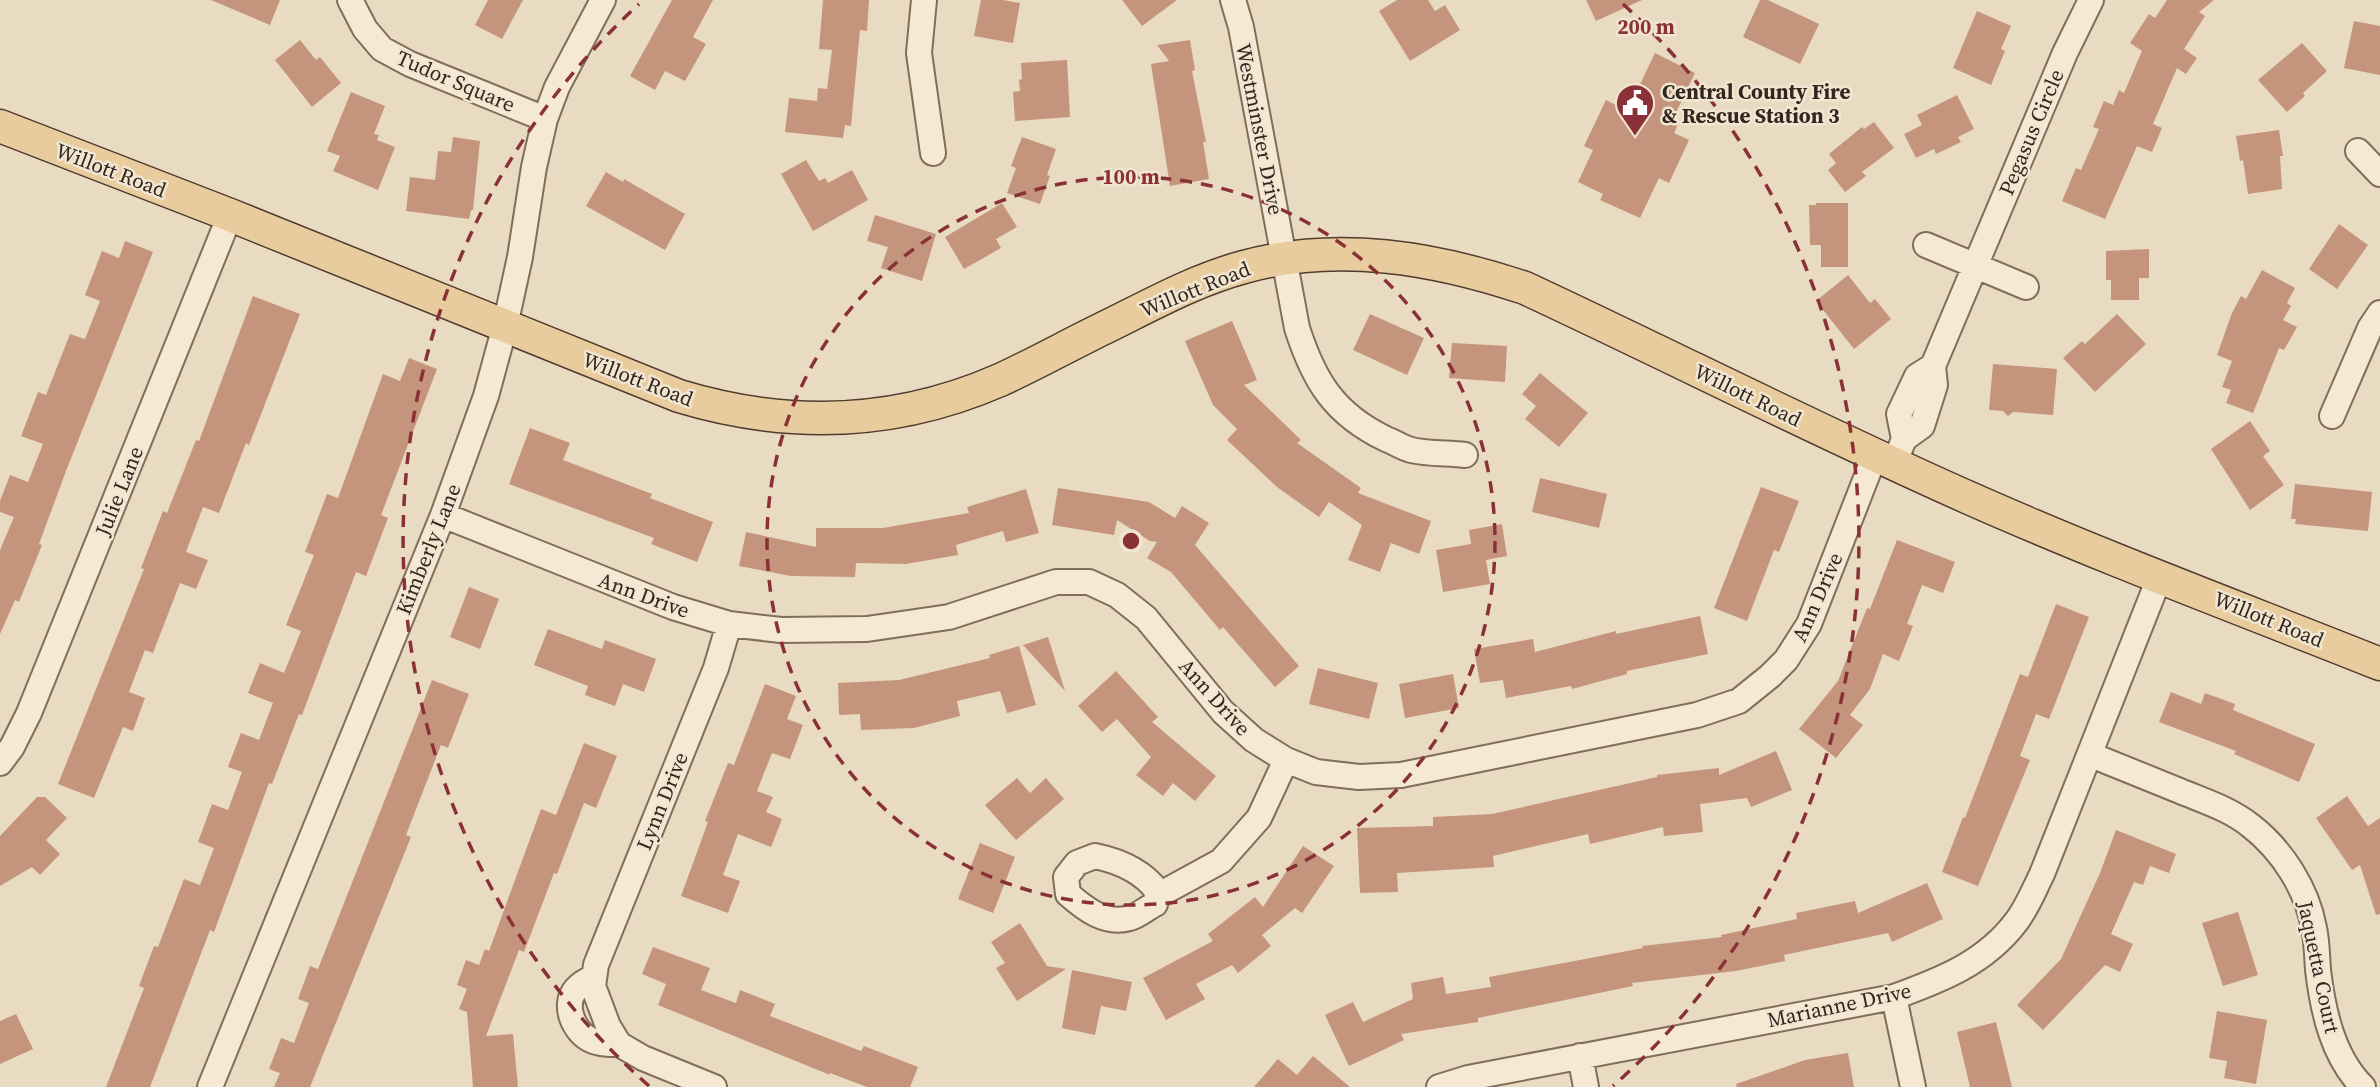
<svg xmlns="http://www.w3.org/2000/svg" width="2380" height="1087" font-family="'Source Serif 4',serif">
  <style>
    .building { fill: #c4957c }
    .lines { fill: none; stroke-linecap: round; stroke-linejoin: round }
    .minor-casing { stroke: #816d5b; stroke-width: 28 }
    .major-casing { stroke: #4f3c2f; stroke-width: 35 }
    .minor { stroke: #f5e9d4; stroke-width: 24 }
    .major { stroke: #e9cc9d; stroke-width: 32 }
    .ring { fill: none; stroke: #8a3138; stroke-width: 3.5; stroke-dasharray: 12 9 }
    .labels { text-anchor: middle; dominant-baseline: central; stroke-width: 5; stroke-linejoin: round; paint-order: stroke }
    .street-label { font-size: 21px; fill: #32261e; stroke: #f1e6d1 }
    .poi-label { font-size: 21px; font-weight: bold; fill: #32261e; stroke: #f1e6d1; text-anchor: start }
    .centre { fill: #8a3138; stroke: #f1e6d1; stroke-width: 3.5 }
    .ring-label { font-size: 21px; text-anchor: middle; font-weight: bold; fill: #8a3138; stroke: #f1e6d1; stroke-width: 5; stroke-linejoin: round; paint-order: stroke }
  </style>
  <rect width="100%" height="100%" fill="#e9dbc2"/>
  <!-- building -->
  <path class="building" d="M211,0h69l-10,25z
    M488,0h35l-21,39 -27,-14z
    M672,0h41l-20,37 13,7 -21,37 -20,-10 -10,19 -25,-14z
    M823,0h46l-2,31 -7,-1 -9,96 -6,-1 -2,13 -58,-6 4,-34 28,3 1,-13 9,1 5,-39 -13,-1z
    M981,0h22l17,3 -7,40 -39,-7z
    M1122,0h55l-35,26z
    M1397,0h31l7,11 10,-6 15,25 -50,31 -31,-50z
    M1586,0h56l-46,21z
    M1760,0h8l51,24 -19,40 -57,-27z
    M2167,0h47l-15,12 6,4 -21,33 13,9 -11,16 -9,-6 -24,56 9,4 -10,24 -15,-6 -32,73 -43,-18 14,-33 5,2 18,-41 -6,-2 11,-26 9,4 6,-15 5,3 18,-42 -12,-8 19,-29 6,4z
    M1977,11l34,15 -10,23 4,2 -14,34 -38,-17z
    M2354,21l26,5v49l-36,-7z
    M300,40l16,20 4,-3 21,26 -29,24 -37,-47z
    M1190,40l5,30 -3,1 14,71h-3l6,37 -39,7 -19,-122 18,-3 -12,-16z
    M2302,43l25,28 -24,22 2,3 -18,16 -29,-32z
    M1655,53l40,20 -23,48 6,3 -4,9 15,7 -20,43 -10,-5 -19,40 -40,-18 3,-6 -25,-12 15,-32 -9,-4 22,-46 10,5 5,-9 11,5z
    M1067,60l3,57 -55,4 -2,-29 7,-1 -1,-11 3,-1 -1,-16z
    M351,92l34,14 -11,28 5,1 -2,5 18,7 -17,43 -45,-19 7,-15 -13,-5z
    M1957,95l17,34 -16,8 3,5 -25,12 -2,-5 -18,9 -12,-24 18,-9 -5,-10z
    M1874,122l20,26 -32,24 4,4 -21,16 -17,-22 8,-7 -7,-9 33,-27 2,2z
    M2279,130l4,26h-3l2,33 -34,5 -5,-34 -3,1 -4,-25z
    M453,137l27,4 -7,69h-2l-2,9 -63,-8 4,-34 25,3 3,-29 13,1z
    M1022,137l34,12 -9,26 3,1 -10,28 -33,-11 9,-25 -5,-2z
    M806,160l13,21 6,-3 3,5 24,-13 16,30 -55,31 -32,-57z
    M606,172l17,10 1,-3 61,35 -20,36 -79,-44z
    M1002,203l15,24 -21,12 5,9 -37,21 -19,-32z
    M1816,203h32v64h-27v-22h-11l-1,-40h7z
    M875,215l61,19 -14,47 -41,-13 7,-21 -21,-6z
    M2339,224l29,21 -31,44 -28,-20z
    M125,241l28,11 -87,219 -27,73 3,1 -23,57 -4,-2 -15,34v-84l14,-33 -14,-5v-11l10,-26 18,7 15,-38 -22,-8 17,-44 8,3 24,-61 15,5 15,-38 -15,-6 17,-44 17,7z
    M2149,249v29h-10v22h-28v-20h-5v-29z
    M2262,270l33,18 -8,15 4,3 -8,14 14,7 -13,23 -5,-2 -26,65 -27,-10 5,-13 -9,-3 10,-26 -15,-6 15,-42 9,-17 5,3z
    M1848,275l22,28 5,-4 16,20 -37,30 -38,-48z
    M253,296l47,18 -51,131 -3,-2 -27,70 -16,-6 -17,45 22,8 -12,29 -16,-6 -27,70 -8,-3 -16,42 16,6 -12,33 -10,-4 -29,71 -36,-14 86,-215 -3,-1 22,-57 4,2 29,-73 3,1z
    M1370,314l54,24 -17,37 -54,-25z
    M2117,314l29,30 -51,48 -32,-34 19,-17 3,3z
    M1232,321l25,59 -13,5 57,55 -4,3 64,45 -3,5 73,28 -12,33 -28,-11 -11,29 -32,-12 14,-35 -33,-23 -10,15 -42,-30 -50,-47 10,-11 -24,-24 -28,-64z
    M1452,343l55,3 -2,36 -56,-4z
    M409,358l28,11 -56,146 7,3 -22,58 -10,-4 -54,143 -3,-1 -27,70 -3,-1 -55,149 -4,-2 -60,157h-44l38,-99 -5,-2 15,-40 4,1 26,-68 16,6 14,-37 -16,-6 14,-38 16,6 14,-38 -14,-5 13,-34 18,7 14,-37 -25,-10 12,-30 24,10 17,-42 -15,-6 28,-70 -9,-3 22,-58 11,4 45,-124 17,7z
    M1993,364l64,5 -4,46 -40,-3 -5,4 -5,-5 -14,-1z
    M1540,373l48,40 -29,34 -34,-28 11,-13 -14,-12z
    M2250,421l20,30 -7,5 21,29 -34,25 -39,-61z
    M530,428l40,15 -7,17 89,34 -2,4 63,24 -16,40 -46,-18 3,-6 -145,-54z
    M1540,478l67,16 -8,34 -67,-16z
    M2295,484l77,8 -4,39 -73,-7 1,-5h-5z
    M1761,487l38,14 -20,51 -5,-2 -27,71 -33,-13z
    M1058,488l91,14 26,16 7,-12 27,17 -14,22 104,121 -24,21 -52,-60 -3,3 -49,-58 -24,-14 10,-16 -7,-1 -33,-21 -3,15 -62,-10z
    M1026,489l13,44 -33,9 -3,-11 -47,14 2,10 -52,9 -50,-1 -1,14 -64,-1 -52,-10 7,-34 70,15v-19h67l86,-15 -2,-6z
    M1502,524l5,32 -21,4 4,24 -47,8 -7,-42 35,-6 -2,-14z
    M1897,540l58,22 -12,31 -21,-8 -15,39 6,2 -14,35 -16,-7 -13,35 -20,26 13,10 -27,33 -37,-29 39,-48 29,-73 3,1z
    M469,587l30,12 -19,50 -30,-12z
    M2056,604l33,13 -40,102 -13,-5 -16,42 10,4 -52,126 -36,-14 21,-55 2,1 55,-144 8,3z
    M1700,616l8,38 -81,17v3l-55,15 -1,-3 -65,12 -3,-18 -23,3 -6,-34 59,-10 2,13 81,-21v3z
    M548,629l54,20 3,-9 51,19 -12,33 -21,-8 -8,22 -30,-11 3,-9 -54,-21z
    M1048,637l17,54 -42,-46z
    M1019,646l17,59 -29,8 -7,-22 -43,10 3,15 -46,12 -53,2 -1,-16 -21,1 -1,-32 61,-3 91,-22 -1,-3z
    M1318,668l60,15 -9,36 -60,-15z
    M1116,671l42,46 -6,5 64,54 -21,25 -22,-18 -10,13 -27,-21 15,-18 -34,-38 -15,13 -24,-26z
    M1453,674l6,34 -54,10 -6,-34z
    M432,680l37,14 -21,54 -7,-3 -35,90 5,2 -101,250h-36l6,-14 -11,-4 12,-31 13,5 15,-40 -11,-4 12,-33 8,3z
    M765,684l31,12 -9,23 16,6 -13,34 -18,-6 -15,38 16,6 -7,15 16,7 -11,28 -33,-13 -15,41 17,6 -12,32 -47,-17 27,-74 -3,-1 23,-58 6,2z
    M2171,692l30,12 4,-11 30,11 -2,6 82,34 -16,38 -65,-28 2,-3 -77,-29z
    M584,743l33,13 -21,52 -12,-5 -27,71 -3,-1 -30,79 -5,-2 -33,86 27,-2 5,53h-45l-6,-75 -8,-3 8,-20 -10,-4 9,-25 13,5 6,-16 4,2 52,-142 15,6z
    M1776,751l16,39 -41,17 -4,-9 -47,6 3,28 -39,4 -1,-9 -73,17 -2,-10 -95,22 1,11 -97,6 1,19 -38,1 -3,-65 76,-2v-9l59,-3 165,-37v-2l62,-7v7z
    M1017,778l13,15 16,-15 18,21 -48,41 -31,-35z
    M2347,796l21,30 12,-8v96l-4,1 -16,-50 -8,5 -36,-52z
    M37,797h8l22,21 -21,22 14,14 -20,21 -8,-8 -32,19v-50z
    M2116,830l60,24 -7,19 -19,-7 -7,19 -9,-3 -23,52 22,10 -13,28 -15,-7 -62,65 -26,-25 44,-46 39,-86z
    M980,843l35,14 -22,56 -35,-14z
    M1303,846l31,20 -32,47 -7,-5 -33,27 9,11 -33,27 -6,-8 -36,19 9,15 -39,21 -23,-42 70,-37 -5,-7 47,-37 8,10z
    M1927,883l16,36 -51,23 -4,-9 -104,22 1,6 -49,10 -104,12 1,3 -155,32v4l-77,12 3,6 -55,26 -24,-51 28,-13 10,20 50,-23 -2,-16 32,-6 3,17 45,-7 -2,-10 154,-29 -1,-2 80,-9 -1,-2 76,-16 -1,-6 59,-12 3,12z
    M2238,912l20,63 -35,11 -21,-63z
    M1020,923l27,43 19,3 -49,32 -21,-33 9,-5 -14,-21z
    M653,947l57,21 -9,22 35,13 4,-13 35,14 -5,12 91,35 3,-5 54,21 -8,20h-43l-37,-14v2l-172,-70 8,-21 -24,-10z
    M1072,970l60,12 -6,29 -25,-5 -6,29 -33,-7z
    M2217,1011l50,9 -11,64 -32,-6 3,-17 -18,-3z
    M16,1014l17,35 -33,15v-43z
    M1996,1022l16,65h-42l-13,-55z
    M1848,1053l6,34h-117l-1,-3 69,-24z
    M1313,1056l37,31h-96l24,-28 19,16z"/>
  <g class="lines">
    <!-- minor casing -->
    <g class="minor-casing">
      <path id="minor" d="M350,0l15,29 17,20 28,15 135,55
        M924,0l-5,53 14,100
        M1233,0l8,27 56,301c17,53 37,86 89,111 8,3 17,9 25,11 17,4 37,3 54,5
        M2358,151l22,23
        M1926,245l100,42
        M2332,416l38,-88 10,-15
        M1904,439l18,-13 13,-41 -2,-19
        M1894,464l10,-25 -5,-25 18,-38 16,-10 132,-313 26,-53
        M443,515l230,92 56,17 52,6 86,-1 82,-12 107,-35h33l28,13 29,23 77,94 31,28 32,20 30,12 43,5 42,-2 296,-60 42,-14 31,-25 16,-16 23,-36 66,-169
        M2091,755c29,12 59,24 89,36 24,10 50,18 71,35 31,24 56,63 63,102 3,14 3,28 4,42 5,42 15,87 45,117
        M0,763l12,-16 17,-34 201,-498
        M1095,856c24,5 48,15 63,36l-3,12c-8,4 -17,12 -25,14 -25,7 -45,-9 -62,-24l-2,-17 11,-14z
        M1157,896l64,-35 38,-43 27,-58
        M594,977c-7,3 -13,6 -18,12 -14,16 -2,43 15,51 8,4 19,4 28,4
        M1894,997l19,90
        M1580,1056l6,31
        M210,1087l233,-572 43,-119 19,-70 15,-69 14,-90 11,-48 12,-32 46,-87
        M714,1087l-71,-29 -24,-14 -11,-18 -15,-40 3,-21 120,-297 13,-44
        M1439,1087l29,-9 426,-81c47,-17 91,-34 122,-75 11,-14 18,-32 26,-48l118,-298"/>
    </g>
    <!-- major casing -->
    <g class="major-casing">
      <path id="major" d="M0,126l230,89 449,181c109,33 216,30 321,-16 35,-16 69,-35 104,-52 45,-22 91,-48 140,-61 94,-26 191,-9 281,21 148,69 293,143 442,209 135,60 275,112 413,167"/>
    </g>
    <!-- minor -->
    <use href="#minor" class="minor"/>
    <!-- major -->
    <use href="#major" class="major"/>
  </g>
  <!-- distance rings -->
  <g class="ring">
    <circle cx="1131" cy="541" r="364"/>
    <path d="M649 1086A728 728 0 0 1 639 4M1623 4A728 728 0 0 1 1613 1086"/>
  </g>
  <!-- icons -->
  <defs>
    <g id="civic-pin" transform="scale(2.0125)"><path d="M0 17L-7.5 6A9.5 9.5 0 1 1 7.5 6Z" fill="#8a3138" stroke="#f1e6d1"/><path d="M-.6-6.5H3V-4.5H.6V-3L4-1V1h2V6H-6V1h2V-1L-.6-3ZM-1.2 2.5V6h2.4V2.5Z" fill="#fff"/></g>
  </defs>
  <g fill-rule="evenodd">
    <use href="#civic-pin" x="1635" y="103"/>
  </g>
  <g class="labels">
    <!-- street labels -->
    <g class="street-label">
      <text transform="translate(456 81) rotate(23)">Tudor Square</text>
      <text transform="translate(1260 129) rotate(79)">Westminster Drive</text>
      <text transform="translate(2031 132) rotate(-67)">Pegasus Circle</text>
      <text transform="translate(111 170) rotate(21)">Willott Road</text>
      <text transform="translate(1195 289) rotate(-22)">Willott Road</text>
      <text transform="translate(638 379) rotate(21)">Willott Road</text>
      <text transform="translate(1748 395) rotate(26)">Willott Road</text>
      <text transform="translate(119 491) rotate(-68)">Julie Lane</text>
      <text transform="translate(428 549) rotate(-68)">Kimberly Lane</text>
      <text transform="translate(644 595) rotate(20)">Ann Drive</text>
      <text transform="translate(1817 597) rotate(-66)">Ann Drive</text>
      <text transform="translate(2269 619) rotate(22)">Willott Road</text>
      <text transform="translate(1215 697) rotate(48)">Ann Drive</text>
      <text transform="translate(662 801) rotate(-68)">Lynn Drive</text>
      <text transform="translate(2319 967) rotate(78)">Jaquetta Court</text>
      <text transform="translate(1839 1005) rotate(-12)">Marianne Drive</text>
    </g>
    <!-- poi labels -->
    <g class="poi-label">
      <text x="1662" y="91">Central County Fire<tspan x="1662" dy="24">&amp; Rescue Station 3</tspan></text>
    </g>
  </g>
  <circle cx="1131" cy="541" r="10" class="centre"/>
  <g class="ring-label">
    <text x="1646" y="34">200 m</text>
    <text x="1131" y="184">100 m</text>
  </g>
</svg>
